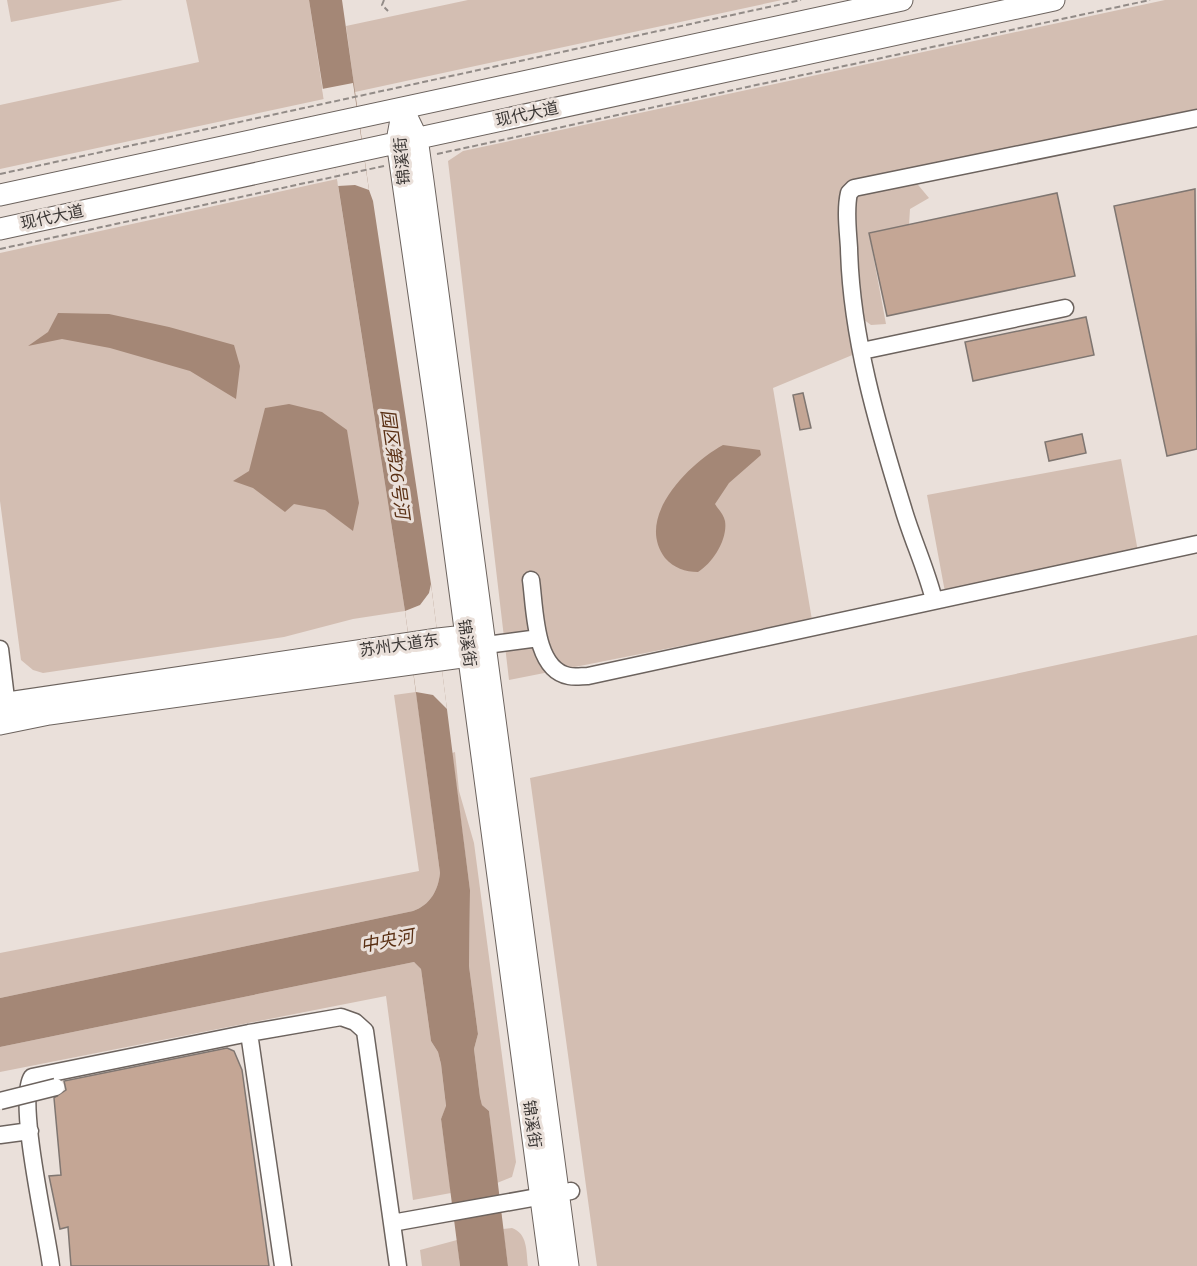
<svg xmlns="http://www.w3.org/2000/svg" width="1197" height="1266" font-family="Bitter,'Noto Sans SC',serif">
  <style>
    .green { fill: #d3beb2 }
    .water { fill: #a48776 }
    .pier { fill: #eae0da }
    .building { fill: #c4a695; stroke: #7f7671; stroke-width: 1.5 }
    .lines { fill: none; stroke-linecap: round; stroke-linejoin: round }
    .minor-casing { stroke: #6c635e; stroke-width: 19 }
    .major-casing { stroke: #6c635e; stroke-width: 23 }
    .path { stroke: #928b87; stroke-width: 2; stroke-dasharray: 6 3; stroke-linecap: butt }
    .minor { stroke: #fff; stroke-width: 16 }
    .major { stroke: #fff; stroke-width: 21 }
    .minor-bridge-casing { stroke: #6c635e; stroke-width: 19; stroke-linecap: butt }
    .minor-bridge { stroke: #fff; stroke-width: 16 }
    .labels { text-anchor: middle; dominant-baseline: central; stroke-width: 6; stroke-linejoin: round; paint-order: stroke }
    .street-label { font-size: 16px; fill: #3b3735; stroke: #eae0da }
    .water-label { font-size: 18px; font-style: italic; fill: #592f13; stroke: #eae0da }
  </style>
  <rect width="100%" height="100%" fill="#eae0da"/>
  <!-- green -->
  <path class="green" d="M7,0h116l-112,22z
    M186,0h123l15,99 -324,70v-64l199,-43z
    M468,0h314l-427,92 -9,-66z
    M1165,0h32v120l-283,60 15,18 -19,11 -1,16 -40,8 17,91 -15,1 -12,-9 3,35 -89,37 39,232 -303,60 -61,-519 15,-10z
    M337,179l68,432 -52,8 -69,18 -241,36 -10,-3 -12,-10 -21,-159v-248z
    M1121,459l18,98 -194,35 -18,-97z
    M1197,635v631h-600l-67,-488z
    M416,692l24,181c-2,18 -10,32 -27,38l-413,87v-45l419,-82 -25,-176z
    M455,752l4,39 15,52 42,319 -4,15 -15,6 -8,-72 -7,-6 -2,-8 -6,-48 4,-15 -9,-68 1,-76 -18,-137z
    M414,962l7,7 10,72 7,11 3,12 5,43 -5,12 10,74 -38,7 -27,-204 -386,76v-25z
    M512,1228c16,6 14,23 16,38h-20l-5,-37z
    M457,1240l3,26h-38l-2,-16z"/>
  <!-- water -->
  <path class="water" d="M309,0h33l27,190 4,11 58,383 39,306 -1,76 9,68 -4,15 6,48 2,8 7,6 19,155h-48l-19,-147 5,-13 -5,-42 -3,-12 -7,-11 -10,-72 -7,-7 -414,85v-49l413,-87c17,-6 25,-20 27,-38l-35,-262z
    M58,313l51,1 60,13 65,18 6,21 -4,33 -46,-28 -80,-23 -48,-9 -34,7 20,-14z
    M289,404l33,8 25,18 12,73 -6,28 -28,-21 -31,-6 -9,8 -32,-24 -20,-7 16,-10 16,-63z
    M723,445l37,5 1,5 -32,28 -14,21c3,5 9,11 10,17 3,18 -12,42 -27,51 -13,0 -24,-4 -33,-14 -31,-41 25,-95 58,-113z"/>
  <!-- pier -->
  <path class="pier" d="M353,83l16,107 -14,-5 -17,1 -16,-97z
    M431,584l16,125 -14,-14 -17,-3 -11,-81 15,-6 9,-12z"/>
  <!-- building -->
  <path class="building" d="M1195,189l2,260 -30,7 -53,-250z
    M1057,193l18,83 -188,40 -18,-83z
    M1086,317l8,38 -121,26 -8,-39z
    M803,393l8,35 -11,2 -7,-35z
    M1082,434l4,19 -37,8 -4,-19z
    M227,1048l7,3 8,19 27,196h-198l-3,-39 -8,2 -11,-53 12,-1 -7,-77 12,-8 -2,-9z"/>
  <g class="lines">
    <!-- minor casing -->
    <g class="minor-casing">
      <path id="minor" d="M862,351l203,-43
        M531,580c4,28 3,90 38,96 6,1 13,0 19,0l609,-132
        M934,600c-8,-32 -22,-61 -31,-92 -26,-84 -52,-172 -54,-260 -1,-17 -4,-38 0,-55l5,-5 343,-70
        M486,645l53,-7
        M0,649l8,66
        M249,1033l34,233
        M0,1135l30,-4
        M392,1223l179,-32
        M51,1266c-4,-34 -35,-166 -19,-189l217,-44 92,-16 14,5 10,9 33,235"/>
    </g>
    <!-- major casing -->
    <g class="major-casing">
      <path id="major" d="M403,109l14,29 6,43 145,1085
        M403,109l-6,32 40,278 113,847
        M0,195l902,-195
        M0,229l1054,-229
        M0,704l438,-65 27,-3 12,5
        M0,724l49,-10 420,-58 12,-8"/>
    </g>
    <!-- path -->
    <path class="path" d="M384,0l-2,5 6,6
      M437,154l713,-154
      M0,174l801,-174
      M0,249l384,-83"/>
    <!-- minor -->
    <use href="#minor" class="minor"/>
    <!-- major -->
    <use href="#major" class="major"/>
    <!-- minor-bridge casing -->
    <g class="minor-bridge-casing">
      <path id="minor-bridge" d="M0,1101l56,-14"/>
    </g>
    <!-- minor-bridge -->
    <use href="#minor-bridge" class="minor-bridge"/>
  </g>
  <g class="labels">
    <!-- street labels -->
    <g class="street-label">
      <text transform="translate(527 114) rotate(-12)">现代大道</text>
      <text transform="translate(402 161) rotate(-95)">锦溪街</text>
      <text transform="translate(52 217) rotate(-12)">现代大道</text>
      <text transform="translate(467 643) rotate(82)">锦溪街</text>
      <text transform="translate(399 645) rotate(-8)">苏州大道东</text>
      <text transform="translate(532 1124) rotate(82)">锦溪街</text>
    </g>
    <!-- water labels -->
    <g class="water-label">
      <text transform="translate(395 464) rotate(82)">园区第26号河</text>
      <text transform="translate(387 941) rotate(-11)">中央河</text>
    </g>
  </g>
</svg>
